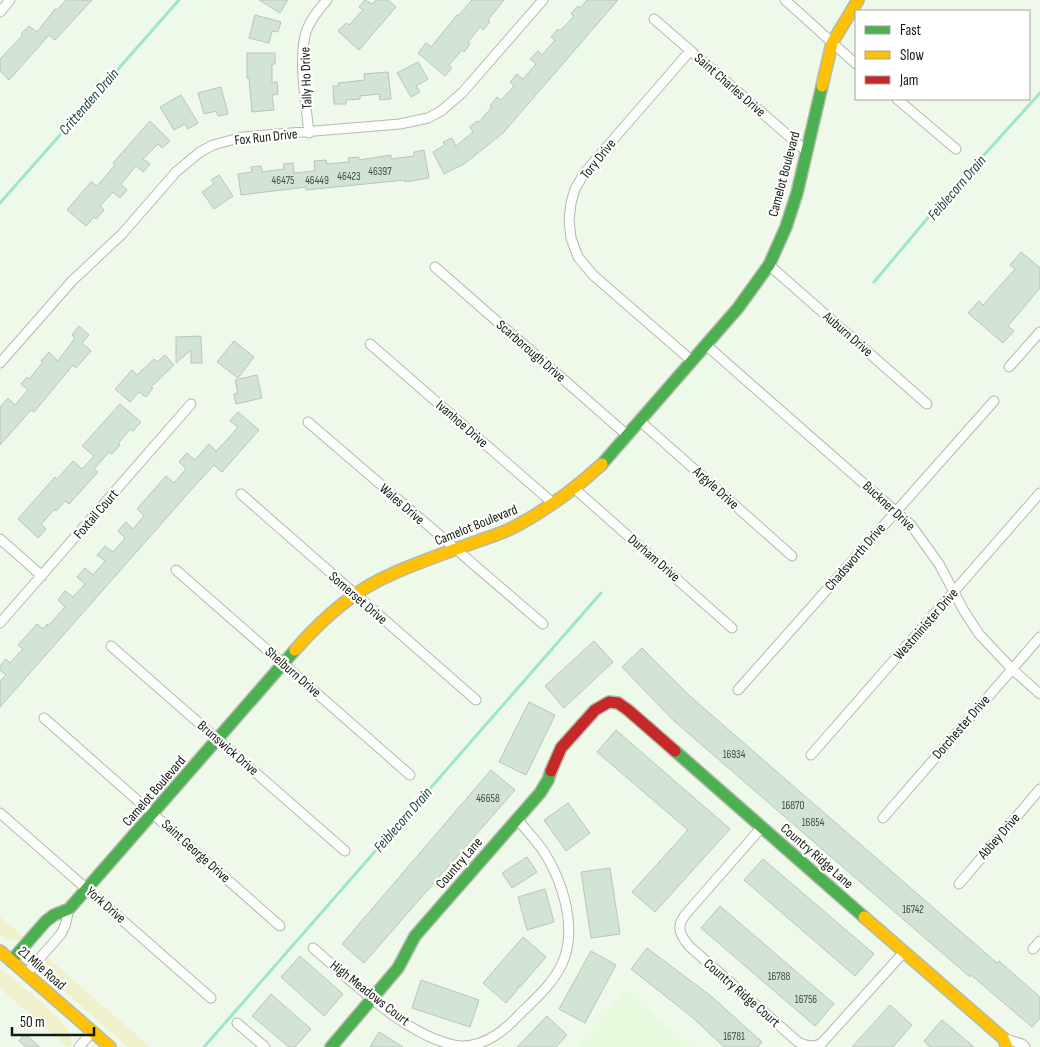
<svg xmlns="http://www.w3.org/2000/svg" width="1040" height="1047" font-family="'Sofia Sans Condensed',sans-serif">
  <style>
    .built { fill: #e7fadd }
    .green { fill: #f1f0cd }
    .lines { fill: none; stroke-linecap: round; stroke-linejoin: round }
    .stream { stroke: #9de5cb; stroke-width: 3 }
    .building { fill: #d2e5d5; stroke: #bac5ba }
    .street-casing { stroke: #b2baae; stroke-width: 11 }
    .fast-casing { stroke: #b2baae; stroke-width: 14 }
    .slow-casing { stroke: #b2baae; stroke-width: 14 }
    .jam-casing { stroke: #b2baae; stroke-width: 14 }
    .street { stroke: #fdfefc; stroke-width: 9 }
    .fast { stroke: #4caf50; stroke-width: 11 }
    .slow { stroke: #ffc107; stroke-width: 11 }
    .jam { stroke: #c62828; stroke-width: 11 }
    .labels { text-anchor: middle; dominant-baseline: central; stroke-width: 4.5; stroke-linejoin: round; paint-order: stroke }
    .number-label { font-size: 11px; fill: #444e41 }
    .street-label { font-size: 14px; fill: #141b10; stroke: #fff }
    .water-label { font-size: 15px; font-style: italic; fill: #1c473b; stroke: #fff }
  </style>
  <rect width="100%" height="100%" fill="#eff9ea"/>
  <!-- built -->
  <path class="built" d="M626,990l65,57h-115z"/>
  <!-- green -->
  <path class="green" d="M0,917l24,20c-10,7 -15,3 -24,-3z
    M48,958l102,89h-22l-77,-68 -6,-14z
    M0,968c16,13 65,51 71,68 1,4 1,7 -1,11l-5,-2 -65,-57z"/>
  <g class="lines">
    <!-- stream -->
    <path class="stream" d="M0,203l179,-203
      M874,282l63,-75 103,-114
      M204,1047l397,-454"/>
  </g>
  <!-- building -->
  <path class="building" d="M66,0h26l-37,40 -6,-5 -40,45 -9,-9v-12l23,-24 -2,-1 8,-8 8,6 18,-23 2,1z
    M259,0h29l-8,13z
    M365,0l7,4 4,-4h12l8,7 -37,43 -21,-19 8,-8 3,2 14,-15 -4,-3z
    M472,0h32l-16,20 2,2 -7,8 -3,-3 -12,15 2,2 -6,8 -2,-2 -13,15 3,3 -7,8 -27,-23 8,-10 5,4 26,-32 1,1z
    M587,0h31l-115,133 -39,31 -20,10 -11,-22 12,-7 -2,-3 9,-4 4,8 17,-14 -3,-5 7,-6 1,2 14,-16 -2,-1 7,-9 4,3 13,-14 -4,-4 7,-8 6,5 13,-15 -6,-5 8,-8 4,4 13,-15 -4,-3 7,-8 2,2 14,-15 -3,-2 7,-8 2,2z
    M255,15l26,7 -3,10 -6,-1 -3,12 -20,-5z
    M247,53h28v11h-3v19l5,-1 1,12 -6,1 2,15 -22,2 -3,-34h-2z
    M418,62l10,17 -12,7 4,6 -9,5 -14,-24z
    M388,72l3,27 -11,1 -1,-6 -19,2v3l-14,1v4h-12l-1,-18h6l-1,-3 27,-3 -1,-6z
    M221,87l7,27 -10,2 -2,-5 -12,3 -6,-21z
    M181,95l17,28 -10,6 -3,-5 -11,6 -14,-23z
    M150,121l20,20 -8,7 -4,-4 -15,15 7,5 -7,8 -7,-6 -15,18 6,6 -7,8 -7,-6 -13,14 4,4 -8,9 -2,-2 -8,9 -19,-16 24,-28 6,4 18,-21 -2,-2z
    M424,150l5,28 -24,4v-2l-99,10v-3l-65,8 -3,-21 14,-2 -1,-5 10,-1 1,6 22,-3 -1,-5 10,-1 1,10 21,-2 -1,-10 12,-1 1,4 22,-2 -1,-4 11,-1v3l32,-5v4l23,-3v-4z
    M219,175l14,21 -19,13 -12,-17 12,-8 -3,-4z
    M1021,252l19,16v20l-32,38 6,5 -11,12 -35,-30 11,-12 4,4 32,-36 -5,-4z
    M79,326l10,9 -7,8 9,8 -15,17 -3,-3 -39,47 -3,-2 -31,35v-38l8,-9 7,7 13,-15 -7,-6 6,-7 2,2 14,-17 -2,-1 8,-9 9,9 17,-23 -3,-3z
    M201,336l1,27h-11v-13l-15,13v-26z
    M234,341l20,16 -16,21 -21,-16z
    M165,355l9,10 -23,22 2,1 -7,9 -7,-5 -9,10 -15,-13 17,-19 5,5 17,-16 3,3z
    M257,375l5,23 -26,6 -2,-10 4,-1 -3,-13z
    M120,404l21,18 -8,9 -3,-2 -12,15 2,1 -8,9 -3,-2 -15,17 4,3 -29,32 -4,-3 -9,10 -1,-2 -14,15 5,5 -8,9 -20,-19 37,-42 2,2 16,-18 9,8 12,-13 -12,-10z
    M238,412l21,18 -37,42 -8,-7 -23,25 -191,217v-26l6,-6 -6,-5v-4l6,-7 4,4 13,-14 -5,-4 19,-21 6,5 4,-5 1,2 17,-19 -7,-7 7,-9 8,6 12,-13 -8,-7 8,-9 8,7 12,-14 -8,-6 8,-9 8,6 12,-14 -7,-7 8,-9 7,7 11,-13 -7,-7 29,-33 8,7 12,-14 -7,-7 8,-9 8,7 14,-16 7,7 9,-9 13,-15 -8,-6z
    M594,641l19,21 -49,46 -19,-22z
    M642,648l50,50 305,265 2,-2 41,36v21l-8,9 -61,-52 -1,2 -297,-257 -51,-53z
    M529,702l26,13 -29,60 -27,-13z
    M616,730l114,99 -75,83 -23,-20 56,-62 -91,-78z
    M491,770l24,20 -151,173 -22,-19z
    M568,803l22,30 -24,18 -22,-31z
    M527,857l10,15 -25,16 -10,-15z
    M763,859l111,95 -19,22 -111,-96z
    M610,868l10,66 -29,4 -10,-66z
    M545,889l9,33 -27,8 -9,-33z
    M720,906l114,98 -19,22 -114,-98z
    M523,937l23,20 -26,30 -2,-1v3l-12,14 -23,-20z
    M647,948l64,48 51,46 -4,5h-34l-32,-30 -61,-48z
    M591,951l25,14 -31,58 -26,-14z
    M300,956l43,38 -19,22 -43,-39z
    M421,980l58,20 -9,27 -58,-19z
    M271,994l40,35 -16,18h-6l-37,-31z
    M890,1005l22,20 -19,22h-41z
    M547,1016l20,19 -11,12h-39z
    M942,1020l32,27h-44l-6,-6z
    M379,1032l24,15h-33z
    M25,1034l15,13h-14l-7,-6z"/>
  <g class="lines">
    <!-- street casing -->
    <g class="street-casing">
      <path id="street" d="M785,0l71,64
        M0,12l10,-12
        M654,19l152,132
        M690,51l-105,121 -10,17 -4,14 -2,17 2,18 7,19 15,18 99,86
        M897,99l59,50
        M309,133c-3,-29 -11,-74 -3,-101 4,-12 12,-22 21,-32
        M769,265l158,139
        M435,267l192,168
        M370,344l184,160
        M706,345l205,180 28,39 25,47 15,23 33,35 28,25
        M0,363l72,-82 50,-47 54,-62 24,-20 13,-7 30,-8 157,-13 28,-6 13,-7 21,-18 81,-93
        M1009,367l31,-35
        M640,421l152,135
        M308,422l235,202
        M575,489l157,139
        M241,494l235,206
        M0,539l42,37
        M176,570l234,205
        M0,623l191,-219
        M111,646l234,205
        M738,690l256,-289
        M44,718l236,208
        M811,755l229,-262
        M0,813l211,185
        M883,818l157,-181
        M761,828l-76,87c-9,12 -5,20 4,31l109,96c9,4 14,5 23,2l83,-92
        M959,884l81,-95
        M313,948c39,33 95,91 147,98 24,1 43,-14 58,-30 16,-16 34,-31 44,-52 16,-35 1,-82 -18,-112 -8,-12 -18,-22 -27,-33
        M1033,949l7,-8
        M26,974l35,-40 4,-8 4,-17
        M237,1023l28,24
        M1003,1038l19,6 3,3
        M79,1047l13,-15"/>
    </g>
    <!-- fast casing -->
    <g class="fast-casing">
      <path id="fast" d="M602,464l136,-156 31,-43 17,-38 11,-34 25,-107
        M675,751l189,166
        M11,961l35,-40 8,-6 15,-6 226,-259
        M331,1047l67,-79 17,-32 125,-143 8,-13 3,-9"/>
    </g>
    <!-- slow casing -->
    <g class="slow-casing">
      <path id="slow" d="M822,86l10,-43 26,-43
        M295,650c27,-31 59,-60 97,-76 29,-13 59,-23 89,-34 12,-4 24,-8 35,-14 32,-17 60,-38 86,-62
        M864,917l139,121 4,9
        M0,951l110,96"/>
    </g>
    <!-- jam casing -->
    <g class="jam-casing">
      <path id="jam" d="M551,771l10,-23 34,-38 14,-8 9,1 10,7 47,41"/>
    </g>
    <!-- street -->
    <use href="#street" class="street"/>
    <!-- fast -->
    <use href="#fast" class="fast"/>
    <!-- slow -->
    <use href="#slow" class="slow"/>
    <!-- jam -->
    <use href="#jam" class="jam"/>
  </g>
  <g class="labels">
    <!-- number labels -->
    <g class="number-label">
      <text x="380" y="171">46397</text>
      <text x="349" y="176">46423</text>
      <text x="283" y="180">46475</text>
      <text x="317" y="180">46449</text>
      <text x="734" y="754">16934</text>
      <text x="488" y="798">46658</text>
      <text x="793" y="805">16870</text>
      <text x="813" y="822">16854</text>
      <text x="913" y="909">16742</text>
      <text x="779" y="976">16788</text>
      <text x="806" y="999">16756</text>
      <text x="734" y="1036">16781</text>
    </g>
    <!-- street labels -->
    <g class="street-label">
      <text transform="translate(306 78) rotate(-92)">Tally Ho Drive</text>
      <text transform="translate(730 85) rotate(41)">Saint Charles Drive</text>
      <text transform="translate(266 137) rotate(-6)">Fox Run Drive</text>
      <text transform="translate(598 159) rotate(-51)">Tory Drive</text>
      <text transform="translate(784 174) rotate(-75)">Camelot Boulevard</text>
      <text transform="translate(848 334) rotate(41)">Auburn Drive</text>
      <text transform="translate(531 351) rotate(41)">Scarborough Drive</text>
      <text transform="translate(462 424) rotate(41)">Ivanhoe Drive</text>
      <text transform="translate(716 488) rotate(42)">Argyle Drive</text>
      <text transform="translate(402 504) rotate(41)">Wales Drive</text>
      <text transform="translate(889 506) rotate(43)">Buckner Drive</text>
      <text transform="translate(96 514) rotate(-49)">Foxtail Court</text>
      <text transform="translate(476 525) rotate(-22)">Camelot Boulevard</text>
      <text transform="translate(855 557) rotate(-49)">Chadsworth Drive</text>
      <text transform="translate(654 558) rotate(41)">Durham Drive</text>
      <text transform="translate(358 598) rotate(41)">Somerset Drive</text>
      <text transform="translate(926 624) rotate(-49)">Westminister Drive</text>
      <text transform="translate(293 672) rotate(41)">Shelburn Drive</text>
      <text transform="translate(961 727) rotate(-49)">Dorchester Drive</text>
      <text transform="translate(228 748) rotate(41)">Brunswick Drive</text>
      <text transform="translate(154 791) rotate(-49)">Camelot Boulevard</text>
      <text transform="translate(999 836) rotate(-49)">Abbey Drive</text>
      <text transform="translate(196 851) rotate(42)">Saint George Drive</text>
      <text transform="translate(817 856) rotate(41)">Country Ridge Lane</text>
      <text transform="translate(459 863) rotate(-49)">Country Lane</text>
      <text transform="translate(106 905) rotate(41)">York Drive</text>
      <text transform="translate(42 968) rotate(41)">21 Mile Road</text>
      <text transform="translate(370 993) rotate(38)">High Meadows Court</text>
      <text transform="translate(742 993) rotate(41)">Country Ridge Court</text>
    </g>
    <!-- water labels -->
    <g class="water-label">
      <text transform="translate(89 102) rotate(-49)">Crittenden Drain</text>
      <text transform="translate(957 188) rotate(-49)">Feiblecorn Drain</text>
      <text transform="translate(403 820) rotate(-49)">Feiblecorn Drain</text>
    </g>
  </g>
  <!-- legend -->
  <rect x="855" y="10" width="175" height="90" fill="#ffffff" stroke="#a1a49f"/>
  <rect x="865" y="26" width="25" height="8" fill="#4caf50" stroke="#a1a49f"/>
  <text x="900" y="35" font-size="15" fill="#141b10">Fast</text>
  <rect x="865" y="51" width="25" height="8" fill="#ffc107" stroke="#a1a49f"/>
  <text x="900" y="60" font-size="15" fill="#141b10">Slow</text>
  <rect x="865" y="76" width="25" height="8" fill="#c62828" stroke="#a1a49f"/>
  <text x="900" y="85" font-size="15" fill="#141b10">Jam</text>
  <!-- scale -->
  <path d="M12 1027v8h82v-8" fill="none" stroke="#141b10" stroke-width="2.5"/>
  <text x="20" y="1027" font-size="15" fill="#141b10" stroke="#ffffff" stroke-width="4" paint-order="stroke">50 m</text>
</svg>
